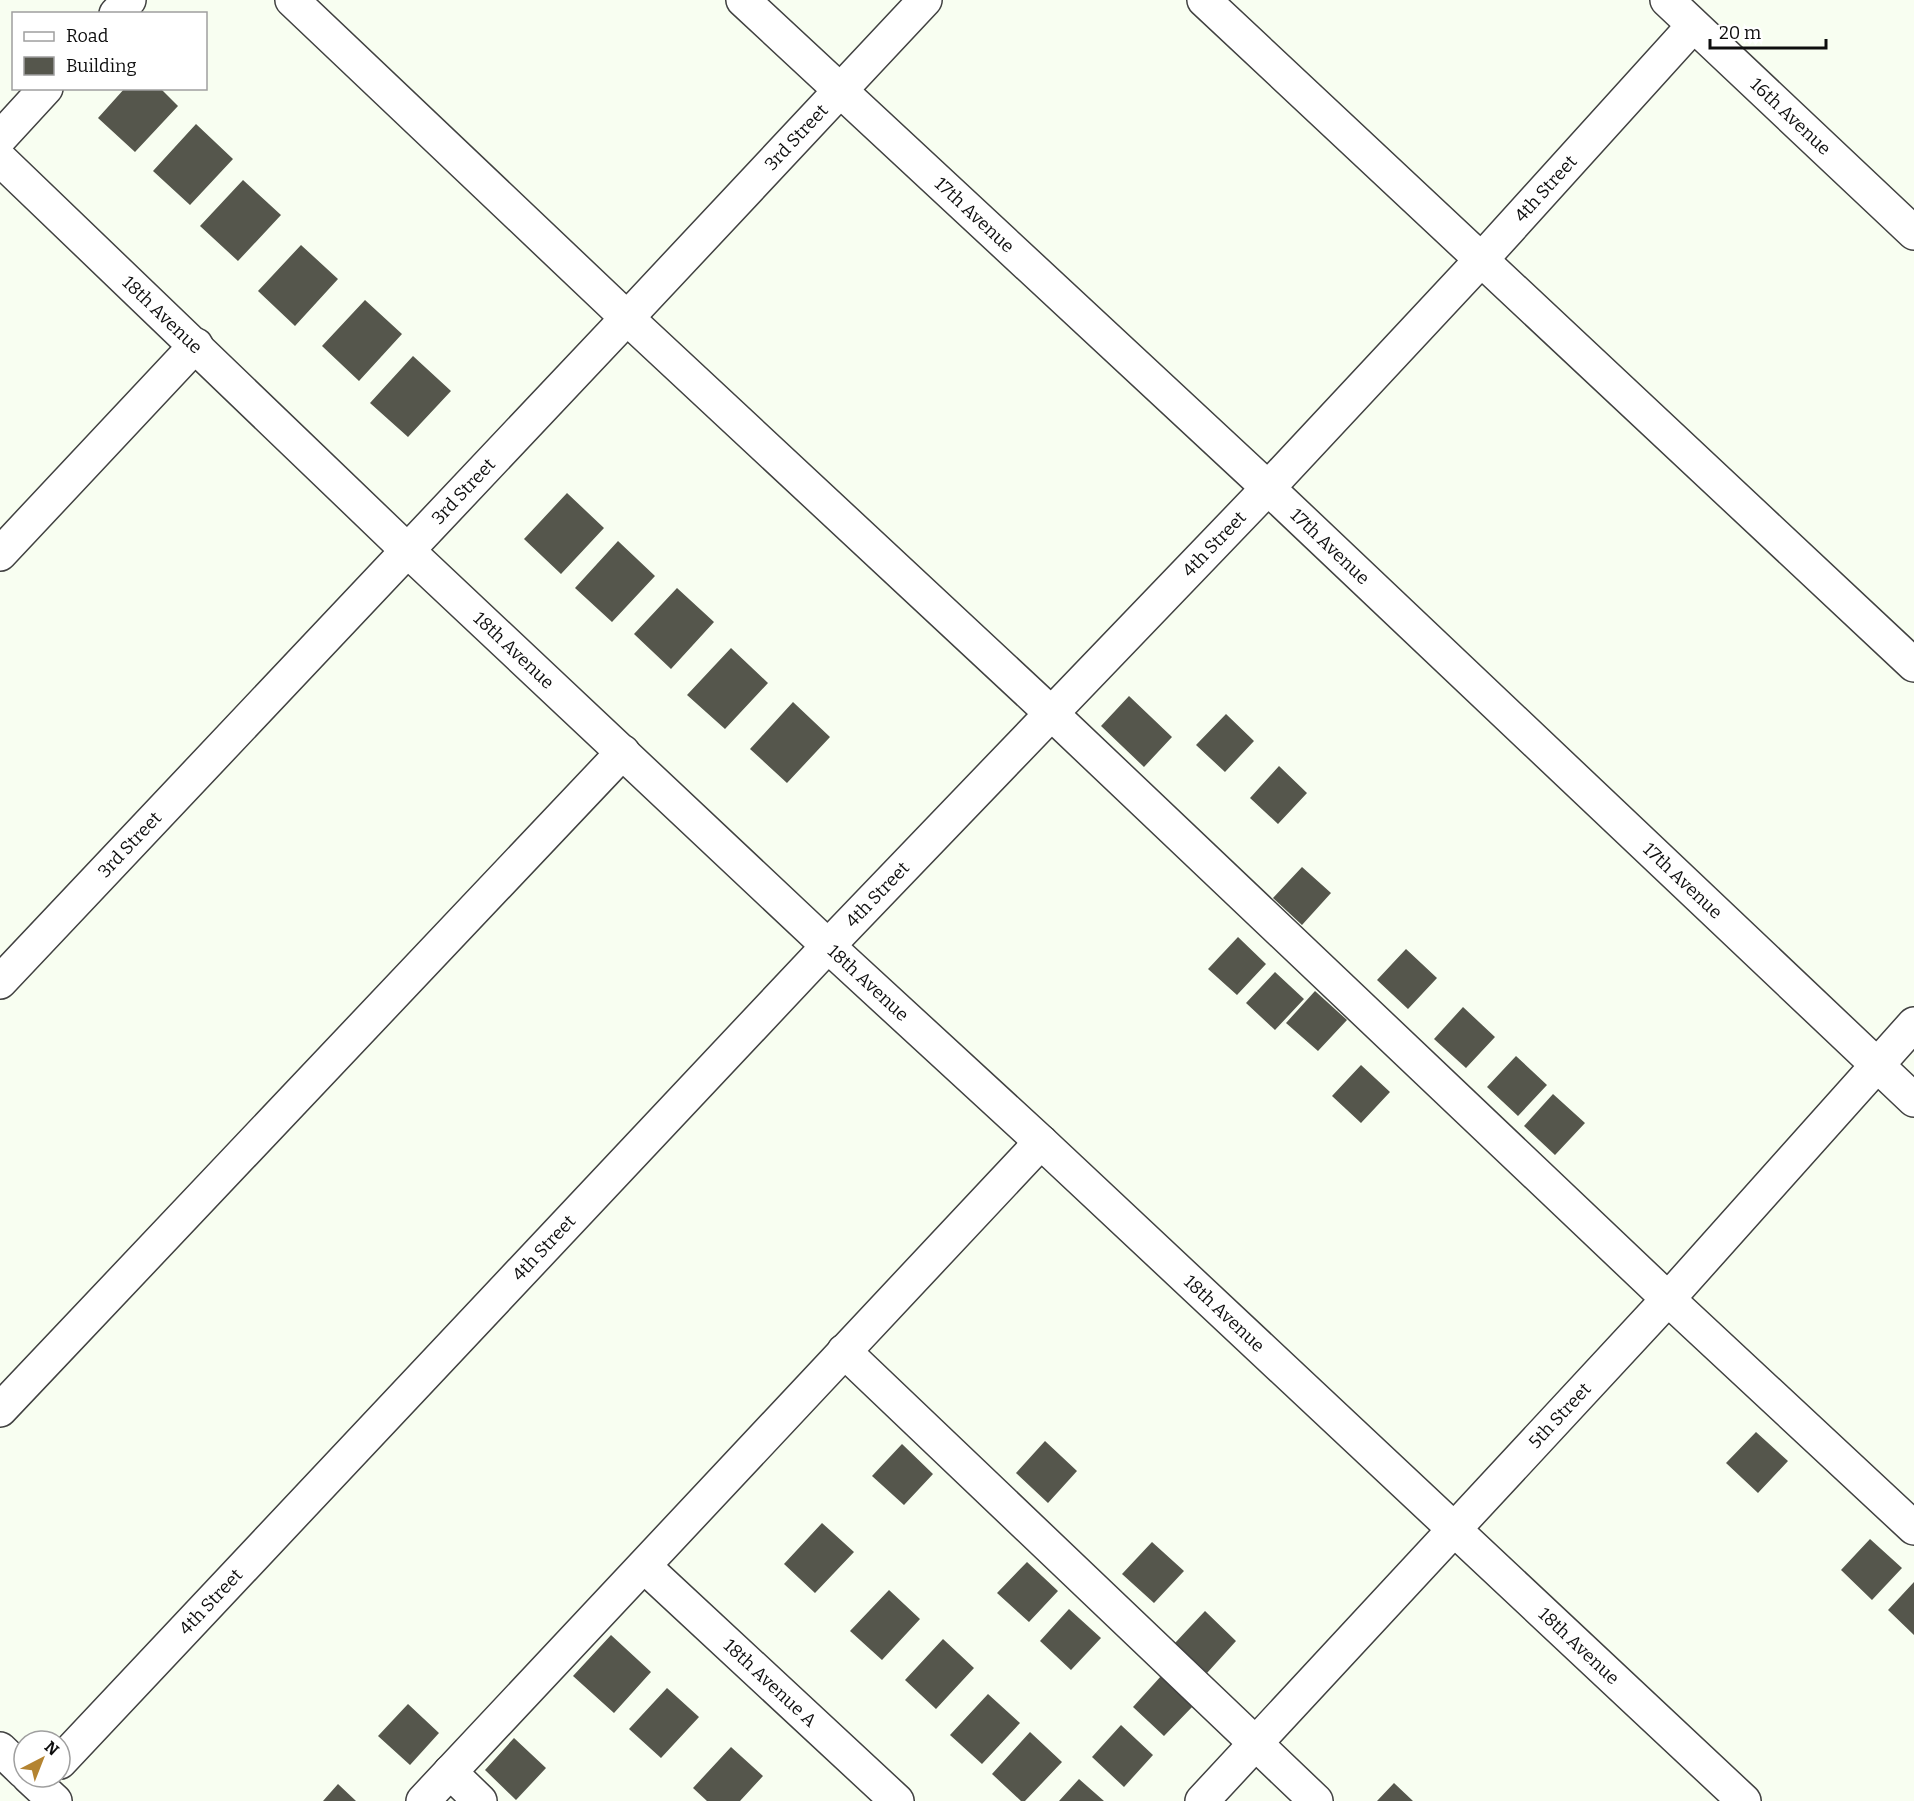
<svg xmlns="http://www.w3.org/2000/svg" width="1914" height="1801" font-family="Bitter,serif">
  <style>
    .building { fill: #55564c }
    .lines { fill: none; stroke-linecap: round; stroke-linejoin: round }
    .minor-casing { stroke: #414141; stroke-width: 36 }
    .minor { stroke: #fff; stroke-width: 33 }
    .labels { text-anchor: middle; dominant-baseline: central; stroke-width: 6; stroke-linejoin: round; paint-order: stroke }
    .street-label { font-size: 18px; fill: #0e0e0e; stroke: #fff }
  </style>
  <rect width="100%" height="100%" fill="#f8fef1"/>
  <!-- building -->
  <path class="building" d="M125,88h35l18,18 -43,46 -37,-34z
    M196,124l37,35 -43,46 -37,-34z
    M243,180l38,35 -43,46 -38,-35z
    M301,245l37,34 -43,47 -37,-35z
    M365,300l37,34 -43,47 -37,-35z
    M413,356l38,35 -43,46 -38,-34z
    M567,493l37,35 -43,46 -37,-35z
    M618,541l37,35 -43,46 -37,-34z
    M677,588l37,34 -43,47 -37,-35z
    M731,648l37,35 -43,46 -38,-34z
    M1129,696l43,41 -28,30 -43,-41z
    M793,702l37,35 -43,46 -37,-34z
    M1226,714l28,27 -29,31 -29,-27z
    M1279,766l28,27 -29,31 -28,-26z
    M1302,867l29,26 -29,32 -29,-27z
    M1238,937l28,27 -29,31 -29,-26z
    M1406,949l31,29 -29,31 -31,-29z
    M1275,972l29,27 -29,31 -29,-27z
    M1315,991l32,29 -29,31 -32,-28z
    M1463,1007l32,30 -29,31 -32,-29z
    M1516,1056l31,29 -29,31 -31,-29z
    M1361,1065l29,27 -29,31 -29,-27z
    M1553,1094l32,29 -30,32 -31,-29z
    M1756,1432l32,29 -30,32 -32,-30z
    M1045,1441l32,30 -29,32 -32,-30z
    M902,1444l31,30 -29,31 -32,-29z
    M822,1523l32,29 -39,41 -31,-29z
    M1870,1539l32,29 -30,32 -31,-30z
    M1152,1542l32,29 -30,32 -32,-29z
    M1027,1562l31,29 -29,31 -32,-29z
    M1914,1582v53l-26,-25z
    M889,1590l31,29 -38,41 -32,-29z
    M1069,1609l32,29 -30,32 -31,-29z
    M1205,1611l31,30 -29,32 -32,-30z
    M611,1635l40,37 -37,41 -41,-37z
    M943,1639l31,29 -38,41 -31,-29z
    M1162,1675l32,30 -30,31 -31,-29z
    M667,1688l32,29 -38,41 -32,-29z
    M988,1694l32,29 -38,41 -32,-29z
    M408,1704l31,29 -29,32 -32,-29z
    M1121,1725l32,30 -29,32 -32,-30z
    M1030,1732l32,30 -37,39h-4l-29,-27z
    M514,1738l32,30 -30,32 -31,-30z
    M731,1747l32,29 -23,25h-33l-14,-13z
    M1079,1779l25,22h-45z
    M1394,1783l19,18h-36z
    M338,1784l18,17h-33z"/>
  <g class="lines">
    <!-- minor casing -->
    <g class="minor-casing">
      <g id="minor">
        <path d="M292,0l335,318 425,396 616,585 246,229"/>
        <path id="s1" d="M743,0l525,488 646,612"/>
        <path d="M1204,0l710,665"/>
        <path id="s2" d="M1667,0l247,233"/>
        <path d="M116,14l13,-14"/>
        <path d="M0,138l46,-50"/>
        <path id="s3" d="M0,159l407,391 421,396 213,196 703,659"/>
        <path d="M0,554l196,-209"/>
        <path id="s4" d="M0,982l627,-664 298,-318"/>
        <path d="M844,1351l472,450"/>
        <path d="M0,1410l623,-658"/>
        <path id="s5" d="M644,1566l253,235"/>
        <path d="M0,1749l24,23"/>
        <path id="s6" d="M60,1762l768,-816 440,-458 213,-228 212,-234"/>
        <path d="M450,1772l30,29"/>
        <path d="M29,1777l26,24"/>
        <path d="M423,1801l618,-659"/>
        <path id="s7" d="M1202,1801l466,-502 246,-275"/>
      </g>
    </g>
    <!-- minor -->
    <use href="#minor" class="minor"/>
  </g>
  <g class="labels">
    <!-- street labels -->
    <g class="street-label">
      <text stroke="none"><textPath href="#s2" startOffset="170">16th Avenue</textPath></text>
      <text stroke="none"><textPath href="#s4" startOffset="1161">3rd Street</textPath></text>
      <text stroke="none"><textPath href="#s6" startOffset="2164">4th Street</textPath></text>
      <text stroke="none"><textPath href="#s1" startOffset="316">17th Avenue</textPath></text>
      <text stroke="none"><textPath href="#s3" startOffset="225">18th Avenue</textPath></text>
      <text stroke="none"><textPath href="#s4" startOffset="675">3rd Street</textPath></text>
      <text stroke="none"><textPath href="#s6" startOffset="1678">4th Street</textPath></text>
      <text stroke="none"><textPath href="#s1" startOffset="802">17th Avenue</textPath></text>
      <text stroke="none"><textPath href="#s3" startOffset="711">18th Avenue</textPath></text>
      <text stroke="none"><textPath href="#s4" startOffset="189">3rd Street</textPath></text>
      <text stroke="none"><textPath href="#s1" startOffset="1288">17th Avenue</textPath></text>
      <text stroke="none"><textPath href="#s6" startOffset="1192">4th Street</textPath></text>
      <text stroke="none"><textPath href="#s3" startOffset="1197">18th Avenue</textPath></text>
      <text stroke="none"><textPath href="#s6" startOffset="706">4th Street</textPath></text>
      <text stroke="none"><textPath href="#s3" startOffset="1683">18th Avenue</textPath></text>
      <text stroke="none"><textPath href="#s7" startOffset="526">5th Street</textPath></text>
      <text stroke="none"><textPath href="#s6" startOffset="220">4th Street</textPath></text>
      <text stroke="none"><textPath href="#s3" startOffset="2169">18th Avenue</textPath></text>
      <text stroke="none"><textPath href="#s5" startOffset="172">18th Avenue A</textPath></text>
    </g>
  </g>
  <!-- legend -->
  <rect x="12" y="12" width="195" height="78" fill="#ffffff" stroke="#9f9f9f" stroke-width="1.5"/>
  <rect x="24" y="32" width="30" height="9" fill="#ffffff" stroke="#9f9f9f" stroke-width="1.5"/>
  <text x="66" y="42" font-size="18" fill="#0e0e0e">Road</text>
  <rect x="24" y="57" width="30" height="18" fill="#55564c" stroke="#9f9f9f" stroke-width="1.5"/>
  <text x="66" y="72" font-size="18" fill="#0e0e0e">Building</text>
  <!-- north arrow -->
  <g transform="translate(42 1759) rotate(42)"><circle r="28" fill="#ffffff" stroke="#9f9f9f" stroke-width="1.5"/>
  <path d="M0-4.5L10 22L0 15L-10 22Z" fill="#b48431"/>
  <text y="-9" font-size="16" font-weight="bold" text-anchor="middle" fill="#0e0e0e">N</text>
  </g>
  <!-- scale -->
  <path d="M1710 39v9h116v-9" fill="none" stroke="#0e0e0e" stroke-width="3"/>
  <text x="1719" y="39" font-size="18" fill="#0e0e0e" stroke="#ffffff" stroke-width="4.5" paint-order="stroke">20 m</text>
</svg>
